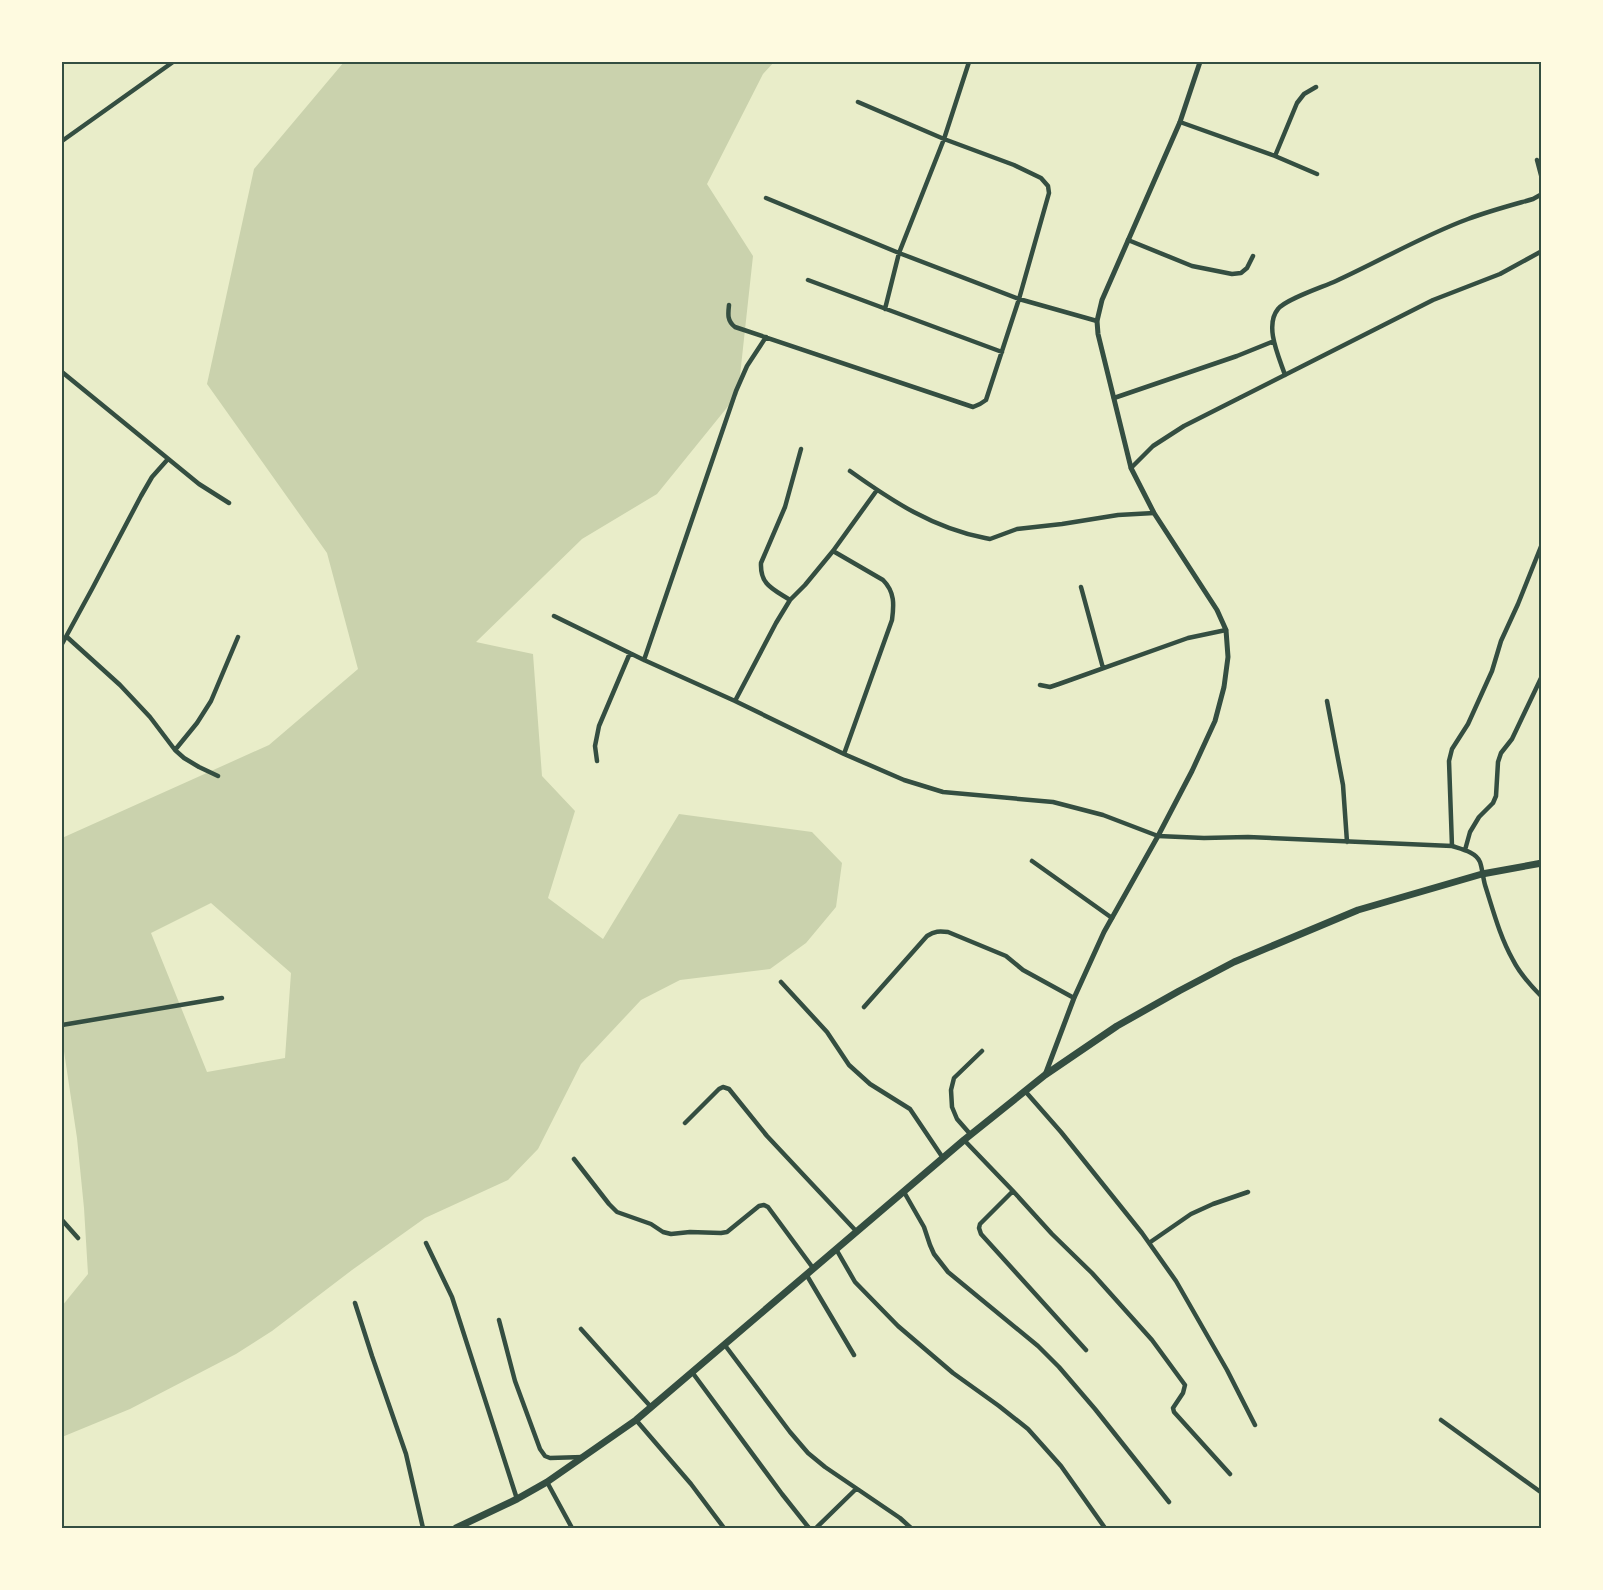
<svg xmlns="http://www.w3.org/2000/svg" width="1603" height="1590" font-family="Raleway,sans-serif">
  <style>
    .green { fill: #cad2ad; fill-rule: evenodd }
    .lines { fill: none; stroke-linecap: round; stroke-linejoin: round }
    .minor { stroke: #344e41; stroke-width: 4.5 }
    .tertiary { stroke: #344e41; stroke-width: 5 }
    .primary { stroke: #344e41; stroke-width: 7 }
    .neatline { fill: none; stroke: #344e41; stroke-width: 2 }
  </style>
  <rect width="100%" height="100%" fill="#e9edc9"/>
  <!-- green -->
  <path class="green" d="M344,62h430l-11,12 -56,110 46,72 -15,138 -81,100 -75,45 -106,103 57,12 9,122 33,35 -27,87 55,41 76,-125 133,18 30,31 -6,44 -30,36 -36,26 -90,11 -39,20 -60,64 -43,85 -30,31 -83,38 -73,52 -80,61 -36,23 -106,55 -68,28v-131l26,-32 -4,-66 -7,-70 -15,-100v-200l207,-93 89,-76 -31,-116 -120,-169 47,-215zM211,903l80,70 -6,85 -78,14 -56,-139z"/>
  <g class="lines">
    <!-- minor -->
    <path class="minor" d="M1180,122l95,34 42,18
      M62,141l111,-79
      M1275,156l22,-53 7,-9 12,-7
      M1537,160l5,19
      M766,198l133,55 120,46 78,22
      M1128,240l64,26 40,8 9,-1 6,-5 6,-12
      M808,280l194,72
      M729,305c-1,9 -2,16 6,22l238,80 7,-3 6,-4 33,-101 30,-106 -1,-7 -7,-8 -27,-13 -70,-26 -86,-37
      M885,309l14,-56 45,-114 25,-77
      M62,372l137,112 30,19
      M1285,375c-6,-18 -21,-49 -7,-66 8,-10 45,-22 58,-28 44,-20 86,-45 132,-62 21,-8 44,-14 65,-20l9,-5
      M1114,398l123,-42 37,-15
      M1131,468l22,-22 31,-20 249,-126 67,-26 42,-23
      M850,471c42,30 83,57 135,67l5,1 27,-10 45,-5 56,-9 36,-2
      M833,551l50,29c12,12 11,25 9,40l-48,134
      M1081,587l22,81
      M790,600c-17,-11 -30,-15 -29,-37l24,-56 16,-58
      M554,616l90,44 91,41 109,53 60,26 39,12 110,10 50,13 55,21 46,2 44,-1 204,9c9,3 24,6 28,16 2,5 3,16 5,23 8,25 15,52 28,75 7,14 18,26 29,37
      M67,637l53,48 30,32 25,33 9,8 15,9 19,9
      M62,644l30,-55 49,-93 11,-19 16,-18
      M644,660l92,-269 11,-25 19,-29
      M1040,685l10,2 9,-3 129,-46 38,-8
      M735,701l41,-78 14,-23 15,-15 28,-34 44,-61
      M1327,701l16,84 4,57
      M175,750l22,-27 14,-22 27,-64
      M597,761l-2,-15 4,-20 31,-73
      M1452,846l-3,-85 3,-12 16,-25 24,-53 9,-30 17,-37 24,-60
      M1465,850l5,-18 9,-15 14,-14 3,-7 2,-34 3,-9 11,-14 30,-63
      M1032,861l80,57
      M781,982l46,50 22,33 21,19 40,25 33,49
      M864,1007l63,-71c8,-5 12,-5 21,-4l58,24 17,14 51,28
      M62,1025l160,-27
      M1025,1091l36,41 81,101 34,48 51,89 28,55
      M685,1123l34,-34 4,-2 6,2 38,47 90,96
      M971,1135l-14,-16 -5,-12 -1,-17 3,-12 28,-27
      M964,1140l49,51 39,43 40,39 60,67 33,45 -2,8 -10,15 1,4 56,62
      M574,1159l35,45 8,8 34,12 12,8 8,2 19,-2 31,1 6,-1 32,-26 5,-1 4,2 45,61
      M1013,1191l-33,33 -1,4 2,6 105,116
      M904,1192l20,35 6,18 4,9 14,18 90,74 21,21 36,42 74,93
      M62,1220l16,18
      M426,1243l26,54 65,202
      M1149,1243l42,-29 22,-10 35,-12
      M836,1249l19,33 43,44 55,47 46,33 29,23 33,37 44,62
      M806,1274l48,81
      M355,1303l17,53 34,98 17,74
      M499,1320l16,61 25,68 5,7 5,2 33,-1
      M581,1329l70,78
      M724,1344l66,88 18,21 17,14 75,51 11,10
      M692,1372l90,122 27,34
      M636,1420l55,64 33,44
      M1441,1420l101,73
      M547,1482l25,46
      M816,1528l40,-39"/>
    <!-- tertiary -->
    <path class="tertiary" d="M1045,1075l29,-77 30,-66 54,-96 34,-65 23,-50 9,-34 4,-30 -2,-27 -9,-20 -63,-97 -23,-45 -33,-134 -1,-13 5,-21 78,-178 20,-60"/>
    <!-- primary -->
    <path class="primary" d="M456,1528l61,-29 30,-17 89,-62 328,-280 81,-65 72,-49 62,-35 55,-29 124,-52 124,-36 60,-11"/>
  </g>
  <!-- border -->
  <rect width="1603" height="1590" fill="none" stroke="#fefae0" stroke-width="126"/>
  <rect x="63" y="63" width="1477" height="1464" class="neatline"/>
</svg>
